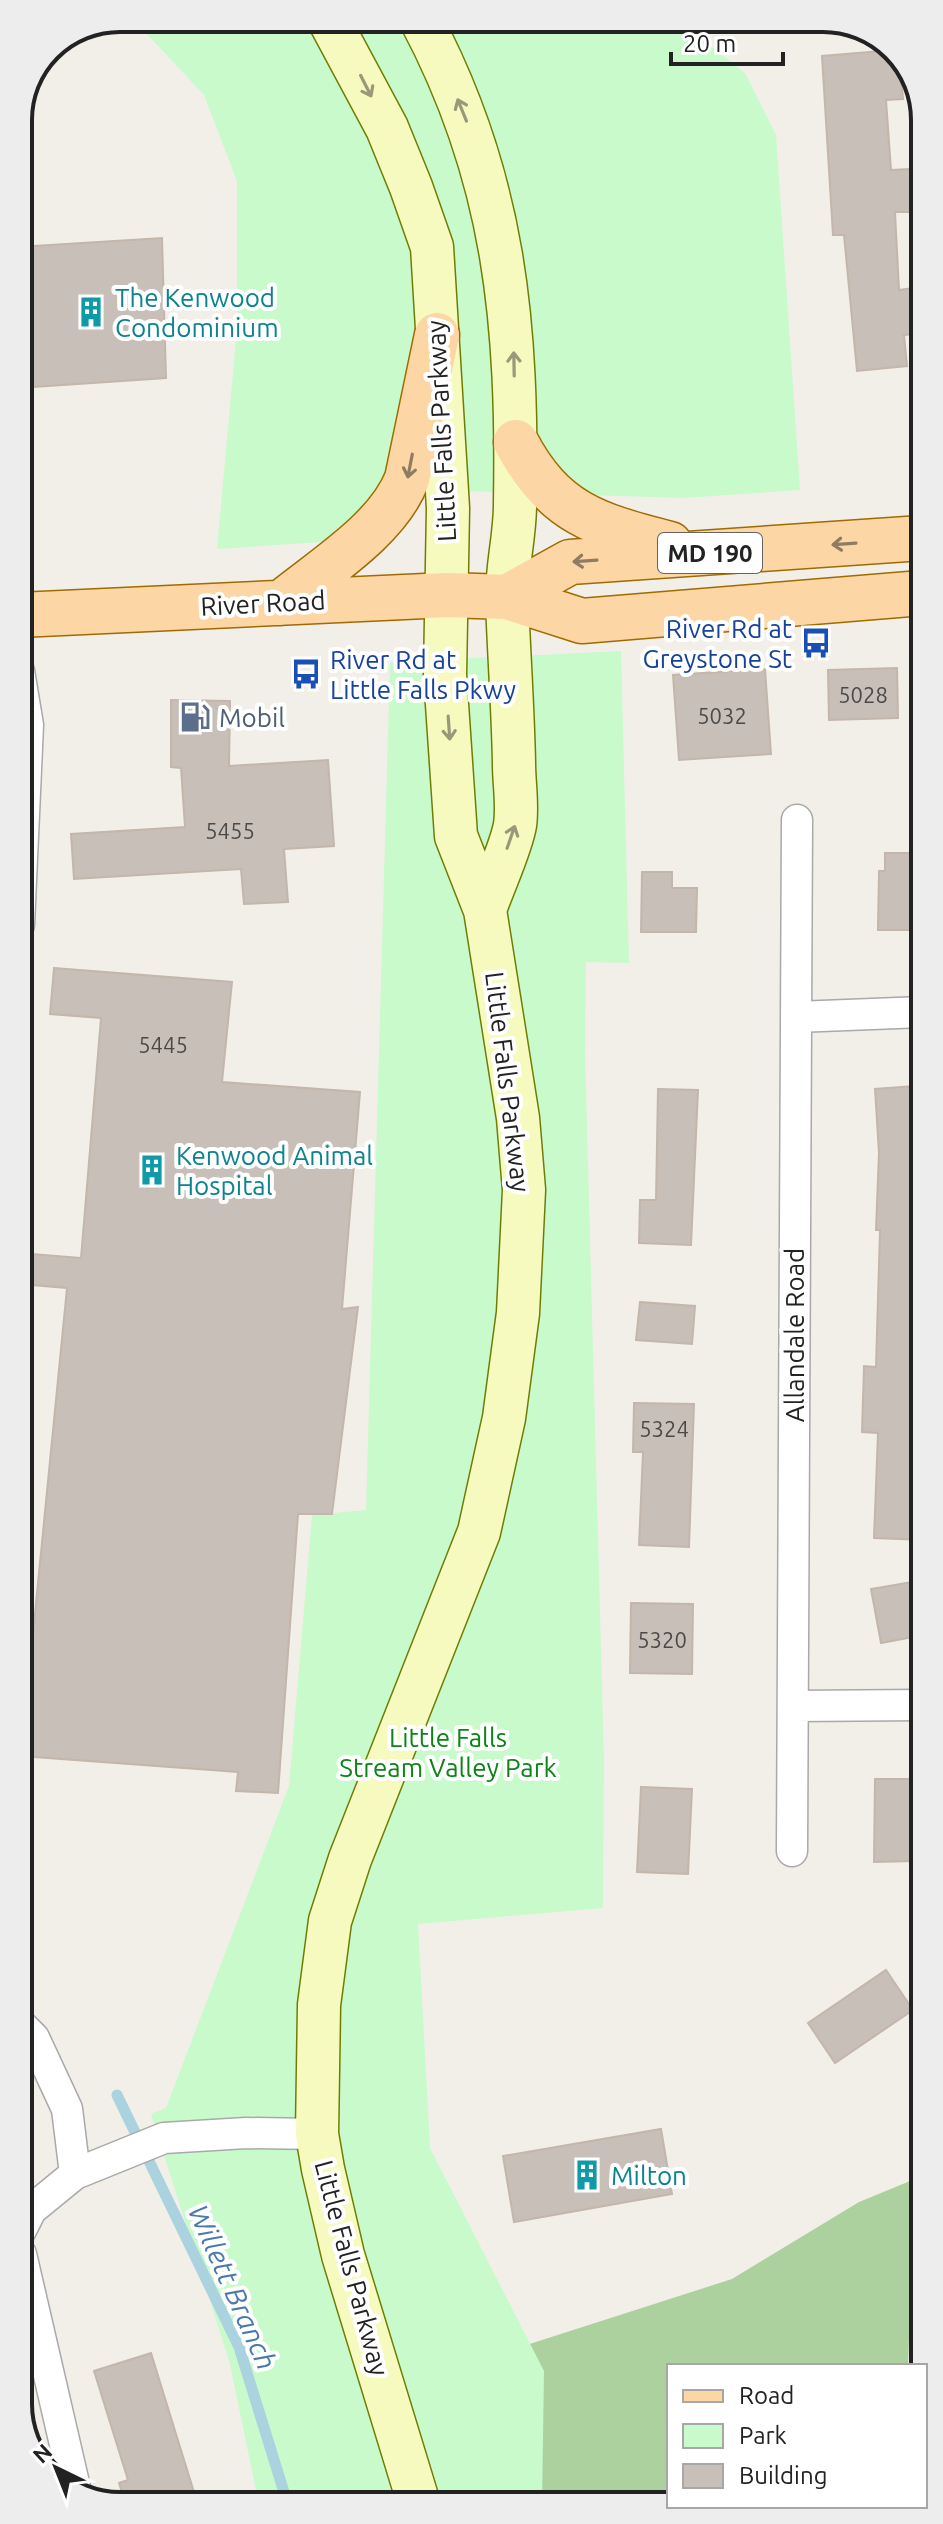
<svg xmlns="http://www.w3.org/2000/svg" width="943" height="2524" font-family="Ubuntu,sans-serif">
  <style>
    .forest { fill: #add19e }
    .park { fill: #c8facc }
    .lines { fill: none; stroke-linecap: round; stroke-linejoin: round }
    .stream { stroke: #aad3df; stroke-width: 11 }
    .building { fill: #c7bfb8; stroke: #c4b6ab; stroke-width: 2 }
    .street-casing { stroke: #a9a9a9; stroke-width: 33 }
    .secondary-casing { stroke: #707d05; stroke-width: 45 }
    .primary-casing { stroke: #a06b00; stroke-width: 47 }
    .street { stroke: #fff; stroke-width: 30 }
    .secondary { stroke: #f7fabf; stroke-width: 42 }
    .primary { stroke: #fcd6a4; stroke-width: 44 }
    .oneway { stroke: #979978 }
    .oneway2 { stroke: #8f7c63 }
    .labels { text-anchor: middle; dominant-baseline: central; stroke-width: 8; stroke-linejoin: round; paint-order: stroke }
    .number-label { font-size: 22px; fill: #4b4948 }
    .shield { fill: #fff; stroke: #646464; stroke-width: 2 }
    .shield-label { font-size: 24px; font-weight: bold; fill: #222 }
    .culture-label { font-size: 26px; fill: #0d838f; stroke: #fff; text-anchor: start }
    .street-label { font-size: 26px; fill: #222; stroke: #fff }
    .transit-label { font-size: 26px; fill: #164399; stroke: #fff; text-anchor: end }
    .service-label { font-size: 26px; fill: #4e5e75; stroke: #fff; text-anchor: start }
    .park-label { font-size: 26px; fill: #0c8416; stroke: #fff }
    .water-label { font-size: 28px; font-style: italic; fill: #4a7aab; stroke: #fff }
    .rim { fill: none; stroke: #222; stroke-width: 4 }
  </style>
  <rect width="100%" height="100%" fill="#f2efe9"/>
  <!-- forest -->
  <path class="forest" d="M915,2179l-7,187h-239v137l-409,2 254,-156 218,-70 127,-77z"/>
  <!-- park -->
  <path class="park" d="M132,18h543l70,55 31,62 24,355 -117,8 -285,-9 -58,49 -18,4 -105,7 20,-220v-148l-33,-86z
    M621,651l8,312 -43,-1 -1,90 19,709 -1,147 -185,16 12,224 114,223 -2,133 -283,1 -29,-141 -79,-250 15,-6 123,-322 23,-271 54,-5 24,-848z"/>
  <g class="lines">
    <!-- stream -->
    <path class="stream" d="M117,2095l122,252 49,158"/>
  </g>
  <!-- building -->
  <path class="building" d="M893,50l7,12 3,37 -17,1 5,70 19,-1 2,43h-17l4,78 23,-3v46l-18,2 3,31 -50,5 -13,-136h-11l-11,-179z
    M162,238l4,140 -147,10 -1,-141z
    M897,668l1,50 -69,2 -1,-50z
    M765,669l6,85 -92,6 -6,-85z
    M171,700l59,1 -1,65 99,-6 6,86 -50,3 4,53 -44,2 -3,-35 -167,10 -3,-45 114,-7 -4,-59 -10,-1z
    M885,853h35v77h-42l1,-59h6z
    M642,872h30v16h25l-1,44h-55z
    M54,968l178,14 -10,100 138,10 -18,217 16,-2 -26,207h-34l-20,279 -42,-2 2,-19 -217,-16 46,-468 -47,-4v-31l61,5 20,-240 -51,-4z
    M914,1086l6,84h3l1,370 -50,-2 4,-105 -16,-1 2,-66 12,1 4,-137h-4l3,-77 -4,-64z
    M658,1089l40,1 -7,155 -52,-2 1,-43h16z
    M640,1302l55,4 -3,38 -56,-4z
    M634,1403l60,1 -5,143 -50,-2 4,-93h-10z
    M924,1580v55l-43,8 -10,-54z
    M631,1603l62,1 -1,70 -62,-1z
    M875,1779h49v52h-9v30l-41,1z
    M641,1787l51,2 -4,85 -51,-2z
    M886,1970l27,40 -78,53 -27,-40z
    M661,2129l11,65 -158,28 -11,-66z
    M151,2353l25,81 22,71 -72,1 -7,-23 9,-3 -34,-109z"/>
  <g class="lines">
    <!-- street casing -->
    <g class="street-casing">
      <path id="street" d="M19,671l9,54 -9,200
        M796,1017l127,-5
        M793,1706l131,-1
        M792,1851l5,-1031
        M21,2025l13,13 33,71 8,65
        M21,2230l10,-20 44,-36 89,-36 82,-5 71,1
        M21,2254l55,238"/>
    </g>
    <!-- secondary casing -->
    <g class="secondary-casing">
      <path id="secondary" d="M328,18l59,110 24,59 21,60 16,261 -3,167 11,161 29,74 33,208 6,72 -6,123 -14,105 -25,114 -129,327 -20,62 -11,84 -2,129 6,35 20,86 76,249
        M420,18c86,161 98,308 95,487 0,32 -9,64 -8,96 2,54 6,109 7,163 0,19 4,42 1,61 -4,23 -22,61 -30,85"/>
    </g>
    <!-- primary casing -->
    <g class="primary-casing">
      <path id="primary" d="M516,442c37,71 80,83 154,102
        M507,597l63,-35 352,-24
        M281,603c43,-35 106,-73 126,-124l30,-144
        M19,615l428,-20 60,2 75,24 340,-28"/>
    </g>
    <!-- street -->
    <use href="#street" class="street"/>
    <!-- secondary -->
    <use href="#secondary" class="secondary"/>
    <!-- primary -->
    <use href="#primary" class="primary"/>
  </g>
  <!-- one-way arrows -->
  <defs><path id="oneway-shaft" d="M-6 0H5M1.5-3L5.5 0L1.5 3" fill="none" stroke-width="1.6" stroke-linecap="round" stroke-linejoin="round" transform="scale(2)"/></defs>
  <g class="oneway">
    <use href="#oneway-shaft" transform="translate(366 86) rotate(63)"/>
    <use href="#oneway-shaft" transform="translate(462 110) rotate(-112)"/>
    <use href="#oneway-shaft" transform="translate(514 364) rotate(-91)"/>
    <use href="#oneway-shaft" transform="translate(449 728) rotate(86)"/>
    <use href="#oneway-shaft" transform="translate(511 837) rotate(-71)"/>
  </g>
  <g class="oneway2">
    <use href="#oneway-shaft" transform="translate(410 466) rotate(101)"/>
    <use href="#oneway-shaft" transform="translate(844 544) rotate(176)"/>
    <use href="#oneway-shaft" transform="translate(585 561) rotate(176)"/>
  </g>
  <!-- icons -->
  <defs>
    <g id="building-bare" transform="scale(2.4)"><path d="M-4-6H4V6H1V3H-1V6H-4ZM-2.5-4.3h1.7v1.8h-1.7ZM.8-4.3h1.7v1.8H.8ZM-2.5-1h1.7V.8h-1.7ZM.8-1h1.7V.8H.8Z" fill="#0f9aa8" stroke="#fff" stroke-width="2.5" paint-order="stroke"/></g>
    <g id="bus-bare" transform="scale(2.4)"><path d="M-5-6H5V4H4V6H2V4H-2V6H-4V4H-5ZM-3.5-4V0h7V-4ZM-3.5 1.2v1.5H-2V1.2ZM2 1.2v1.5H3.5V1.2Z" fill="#1a4fb4" stroke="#fff" stroke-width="2.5" paint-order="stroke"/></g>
    <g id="fuel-bare" transform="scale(2.4)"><path d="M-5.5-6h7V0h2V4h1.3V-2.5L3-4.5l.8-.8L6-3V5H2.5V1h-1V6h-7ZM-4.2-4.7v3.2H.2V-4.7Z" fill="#5c6f8a" stroke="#fff" stroke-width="2.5" paint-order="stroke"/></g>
  </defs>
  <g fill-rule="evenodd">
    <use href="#building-bare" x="91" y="312"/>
    <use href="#bus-bare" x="816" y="643"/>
    <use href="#bus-bare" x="306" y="674"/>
    <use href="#fuel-bare" x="195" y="717"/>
    <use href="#building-bare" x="152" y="1170"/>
    <use href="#building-bare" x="587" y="2175"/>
  </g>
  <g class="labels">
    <!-- number labels -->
    <g class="number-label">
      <text x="863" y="694">5028</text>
      <text x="722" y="715">5032</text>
      <text x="230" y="830">5455</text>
      <text x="163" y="1044">5445</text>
      <text x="664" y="1428">5324</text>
      <text x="662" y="1639">5320</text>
    </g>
    <!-- shield labels -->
    <rect class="shield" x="658" y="533" width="104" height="40" rx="6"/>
    <g class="shield-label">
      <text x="710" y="553">MD 190</text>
    </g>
    <!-- culture labels -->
    <g class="culture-label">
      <text x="115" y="297">The Kenwood<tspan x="115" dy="30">Condominium</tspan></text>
      <text x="176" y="1155">Kenwood Animal<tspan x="176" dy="30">Hospital</tspan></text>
      <text x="611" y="2175">Milton</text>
    </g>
    <!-- street labels -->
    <g class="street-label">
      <text transform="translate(441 431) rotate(-93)">Little Falls Parkway</text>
      <text transform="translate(263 603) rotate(-3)">River Road</text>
      <text transform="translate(508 1082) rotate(83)">Little Falls Parkway</text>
      <text transform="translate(794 1335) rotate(-90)">Allandale Road</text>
      <text transform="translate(352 2268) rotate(75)">Little Falls Parkway</text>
    </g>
    <!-- transit labels -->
    <g class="transit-label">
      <text x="792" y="628">River Rd at<tspan x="792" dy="30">Greystone St</tspan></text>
      <text x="330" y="659" text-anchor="start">River Rd at<tspan x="330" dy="30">Little Falls Pkwy</tspan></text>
    </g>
    <!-- service labels -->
    <g class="service-label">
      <text x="219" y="717">Mobil</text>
    </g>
    <!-- park labels -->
    <g class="park-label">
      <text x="448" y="1737">Little Falls<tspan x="448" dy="30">Stream Valley Park</tspan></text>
    </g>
    <!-- water labels -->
    <g class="water-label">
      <text transform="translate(233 2287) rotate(66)">Willett Branch</text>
    </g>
  </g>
  <!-- crop -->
  <path d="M0 0H943V2524H0ZM120 32H823A88 88 0 0 1 911 120V2404A88 88 0 0 1 823 2492H120A88 88 0 0 1 32 2404V120A88 88 0 0 1 120 32Z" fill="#ededed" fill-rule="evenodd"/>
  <path class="rim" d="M120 32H823A88 88 0 0 1 911 120V2404A88 88 0 0 1 823 2492H120A88 88 0 0 1 32 2404V120A88 88 0 0 1 120 32Z"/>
  <!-- legend -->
  <rect x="667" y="2364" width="260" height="144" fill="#ffffff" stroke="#a7a7a7" stroke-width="2"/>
  <rect x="683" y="2390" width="40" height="12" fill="#fcd6a4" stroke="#a7a7a7" stroke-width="2"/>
  <text x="739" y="2404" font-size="24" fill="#222222">Road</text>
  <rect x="683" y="2424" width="40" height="24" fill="#c8facc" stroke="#a7a7a7" stroke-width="2"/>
  <text x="739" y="2444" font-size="24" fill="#222222">Park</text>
  <rect x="683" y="2464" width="40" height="24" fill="#c7bfb8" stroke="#a7a7a7" stroke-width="2"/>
  <text x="739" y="2484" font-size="24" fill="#222222">Building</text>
  <!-- north arrow -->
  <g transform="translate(56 2468) rotate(317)" stroke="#ffffff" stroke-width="6" paint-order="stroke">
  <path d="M0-6L14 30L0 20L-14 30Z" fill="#222222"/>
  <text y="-12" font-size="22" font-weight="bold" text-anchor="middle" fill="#222222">N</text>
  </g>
  <!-- scale -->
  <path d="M671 52v12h112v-12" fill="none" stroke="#222222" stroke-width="4"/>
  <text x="683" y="52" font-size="24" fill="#222222" stroke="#ffffff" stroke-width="6" paint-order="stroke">20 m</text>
</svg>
